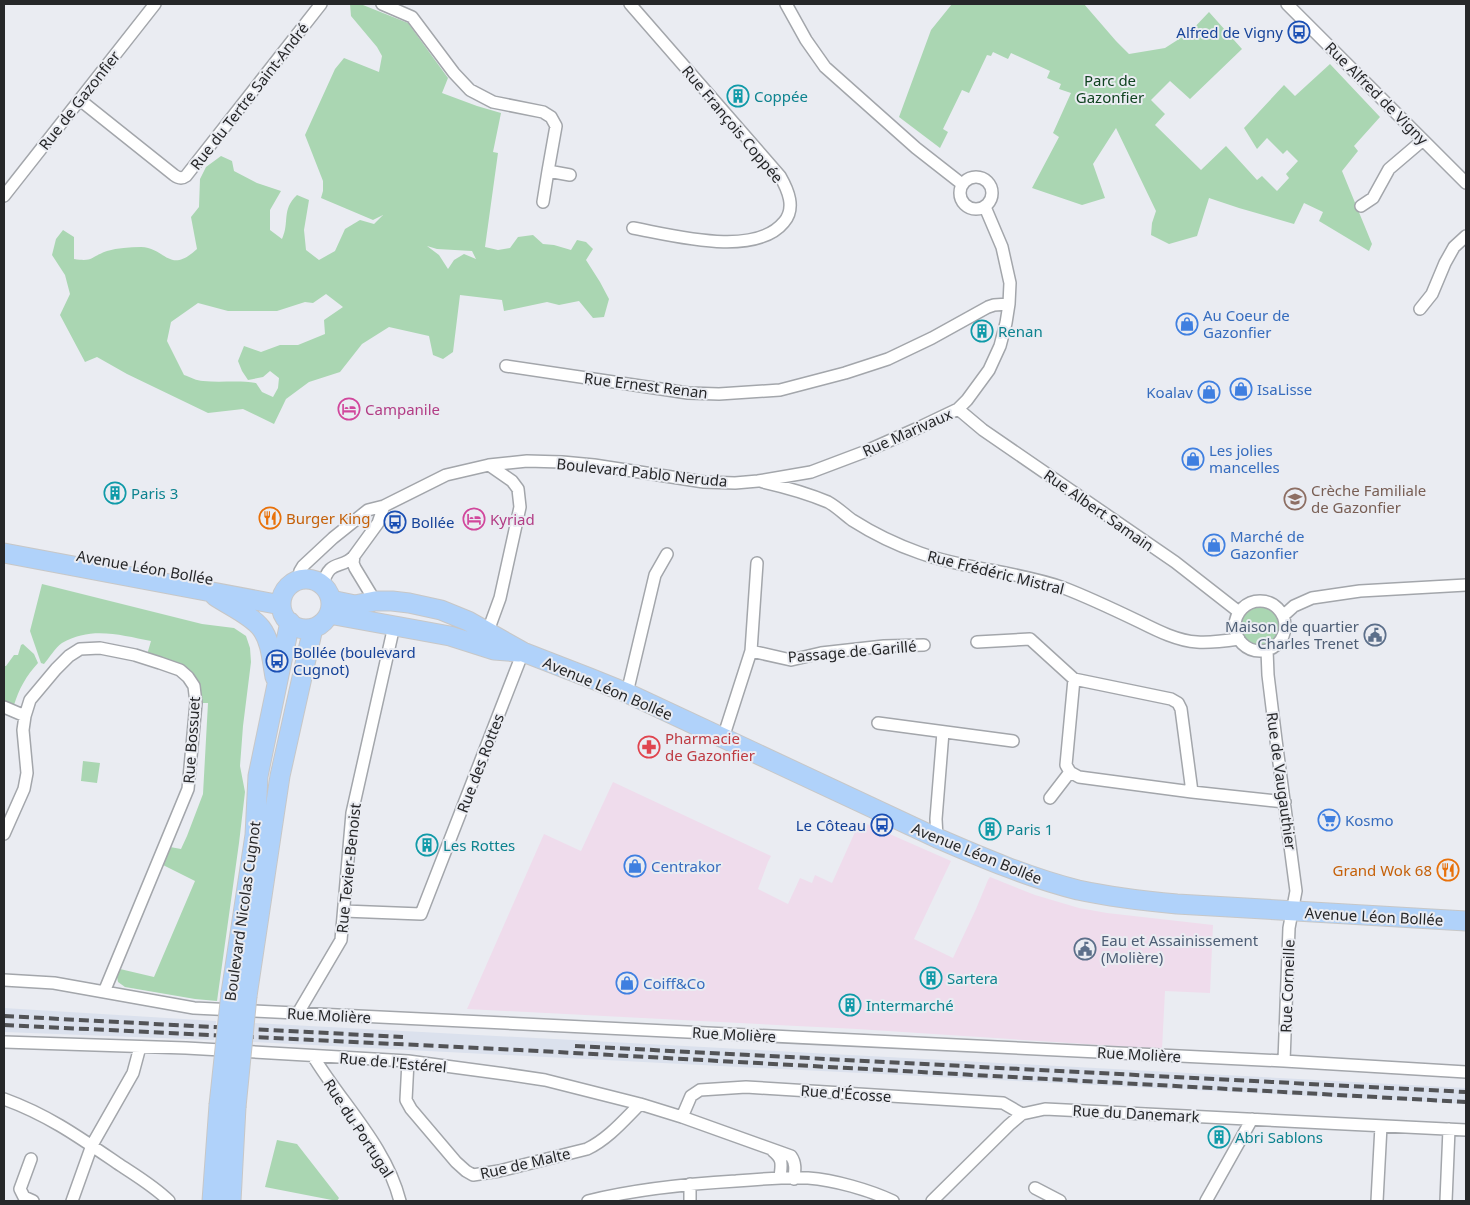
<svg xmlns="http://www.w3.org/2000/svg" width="1470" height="1205" font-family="'Noto Sans',sans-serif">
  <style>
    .commercial { fill: #efdcec }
    .built { fill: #dbe1ed }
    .green { fill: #aad6b2; fill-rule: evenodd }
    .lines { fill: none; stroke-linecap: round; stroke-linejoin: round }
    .street-casing { stroke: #a3a6ab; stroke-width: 14 }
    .primary-casing { stroke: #c7c7c7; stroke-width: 21 }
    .street { stroke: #fff; stroke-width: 11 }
    .primary { stroke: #b0d2fa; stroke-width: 19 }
    .rail { stroke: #525356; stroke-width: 4; stroke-dasharray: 10 5; stroke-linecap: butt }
    .primary-bridge-casing { stroke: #c7c7c7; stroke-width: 21; stroke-linecap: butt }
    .primary-bridge { stroke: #b0d2fa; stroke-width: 19 }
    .labels { text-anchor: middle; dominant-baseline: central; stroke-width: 4; stroke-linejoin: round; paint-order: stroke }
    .transit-label { font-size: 15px; fill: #164399; stroke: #eaecf2; text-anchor: end }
    .park-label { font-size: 15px; fill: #104320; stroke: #eaecf2 }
    .street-label { font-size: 15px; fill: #262729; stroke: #eaecf2 }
    .culture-label { font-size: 15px; fill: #0d838f; stroke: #eaecf2; text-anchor: start }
    .shop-label { font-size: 15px; fill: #366cbe; stroke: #eaecf2; text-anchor: start }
    .hotel-label { font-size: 15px; fill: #b23c85; stroke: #eaecf2; text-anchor: start }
    .education-label { font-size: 15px; fill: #785e54; stroke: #eaecf2; text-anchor: start }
    .food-label { font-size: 15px; fill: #c56008; stroke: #eaecf2; text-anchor: start }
    .service-label { font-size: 15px; fill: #4e5e75; stroke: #eaecf2; text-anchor: end }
    .health-label { font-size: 15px; fill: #be3a42; stroke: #eaecf2; text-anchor: start }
  </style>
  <rect width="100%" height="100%" fill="#eaecf2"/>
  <!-- commercial -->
  <path class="commercial" d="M613,782l158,74 -3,6 -10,27 30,15 12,-26 12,5 3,-8 17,8 28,-62 91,40 -37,78 39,19 23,-49 12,-29 2,-3 45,18 44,13 28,5 106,12 -3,68 -45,-2 -3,58 -305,-20 -390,-20 77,-175 37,17z"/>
  <!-- built -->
  <path class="built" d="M4,1008l212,13 -2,19 -210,-8z
    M254,1023l1212,65v16l-1214,-62z"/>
  <!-- green -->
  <path class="green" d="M350,4l13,1 45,18 40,55 -6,15 35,13 24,7 -8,39 5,1 -13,94 13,3 12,-2 8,-11 15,-2 10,9 11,1 17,5 6,-10 9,2 7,7 -7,11 14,22 9,17 -5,18 -11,1 -14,-17 -20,4 -12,-3 -43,9 -2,-11 -42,-5 -7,57 -10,7 -10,-4 -4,-19 -40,-9 -27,17 -22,28 -31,10 -23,17 -12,25 -31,-15 -35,4 -81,-39 -30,-17 -12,5 -25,-47 10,-21 -5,-19 -13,-20 4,-16 7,-9 11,7v22c20,3 16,-2 33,-8 11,-3 22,-4 34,-4 25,1 28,28 56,2l-6,-32 8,-10 1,-28 6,-12 15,-11 11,5 2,10 23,12 24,8 -11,19v20l12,9c8,-17 -1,-29 15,-44l12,5 -5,30 2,20 13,10 16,-9 10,-22 15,-9 14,4 9,-9 -10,5 -52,-22 2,-7v-10l-18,-46 30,-66 9,-11 35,14 3,-16 -5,-9 -26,-31zM427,246l10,3 35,2 4,8 -12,-5 -10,6 -6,9 -9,-14zM326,294l17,13 -19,13 1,14 -27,11h-18l-19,7 -17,-6 -6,15 4,10 6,9 15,-3 7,-6 9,7 -1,10 -5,9 -11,-5 -6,-9c-18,-3 -35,0 -53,-2 -6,0 -13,-4 -19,-6l-17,-34 4,-19 27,-19 30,8h49l28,-9 8,1z
    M952,4h132l32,37 13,13 36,-6 25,-16 19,-20 33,37 -52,50 -20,-18 -19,19 14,14 -10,11 46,45 25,-24 31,34 5,-4 15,15 12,-13 -3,-4 12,-13 -11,-11 -4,4 -16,-16 -10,11 -13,-21 40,-43 11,11 35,-32 50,53 -26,29 4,5 -16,20 30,73 -3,7 -50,-30 4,-9 -19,-9 -10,21 -55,-16 -30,-10 -12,38 -28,8 -18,-9 1,-12 4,-12 -40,-83 -23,36 12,34 -23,7 -50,-17 27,-51 -6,-4 18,-40 -12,-4 2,-5 -14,-6 3,-7 -39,-18 -3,6 -15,-7 -2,4 -4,-1 -18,38 -7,-3 -19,39 5,3 -8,16 -41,-31 32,-87z
    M42,584l160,40 32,4 12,8 4,12 1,14 -8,64 -3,40 5,26 -6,51 -22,158 -22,-2 -70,-12 -7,-5 -1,-5 3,-8 34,8 41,-96 -32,-16 7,-18 11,2 6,-13 16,-42 5,-91h-12l-8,-26 -42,-19 5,-17c-30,-6 -60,-15 -89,2 -7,5 -13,15 -18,21l-3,-1 -11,-32z
    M1235 626a25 25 0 1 1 50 0a25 25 0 1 1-50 0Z
    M23,644l11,10 4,9c-12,13 -19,26 -24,42l-10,-4v-35h2l8,-11h4l3,-10z
    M83,761l17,2 -3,20 -16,-2z
    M277,1140l20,4 42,54 -2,3 -72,-14z"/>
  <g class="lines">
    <!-- street casing -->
    <g class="street-casing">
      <path id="street" d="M382,4l30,13 42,56 16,17 23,12 50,10 8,5 5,9 -8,45 22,4
        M630,4l150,172c8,14 16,32 4,46 -29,36 -112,13 -151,6
        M786,4l20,36 19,27 91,81 46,36
        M1287,4l179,179
        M80,100l94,75c4,3 8,4 12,1l135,-172
        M960 193a16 16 0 1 1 32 0a16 16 0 1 1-32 0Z
        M4,196l151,-192
        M543,202l5,-31
        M1361,206l12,-8 16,-29 34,-29
        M1420,309l12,-15 13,-31 9,-16 12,-11
        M506,366l182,27 31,1 61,-4 65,-17 43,-14 44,-21 56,-31 6,-2 15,-1
        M958,409l25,21 192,132 64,50
        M763,482c22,5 44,11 65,20 9,5 16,12 24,18 22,14 45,25 68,33 47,17 97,18 144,35 26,10 51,22 76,34 18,9 38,19 57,20 14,1 28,-1 42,-3
        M354,556l-1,7 2,5 20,33
        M298,580l2,-9 3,-5 30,-28 35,-28 16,-4 62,-31 43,-10 38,-4 35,1 32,3 110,17 31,1 23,-2 53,-9 53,-20 52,-23 42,-20 9,-9 22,-30 11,-24 6,-23 3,-19 1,-21 -8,-36 -17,-40
        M323,585c6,-27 19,-15 31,-29l24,-33 6,-17
        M1235 626a25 25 0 1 1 50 0a25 25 0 1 1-50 0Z
        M1283,616l11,-10 18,-8 48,-7 106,-6
        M488,631l12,-33 20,-91 -2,-18 -6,-8 -23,-16
        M977,642l53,-3 44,40
        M1267,650l1,25 8,65 20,151 -7,37 -5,133
        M751,651l6,-88
        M627,693l28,-118 12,-21
        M4,707l21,9 5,-16 26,-31 13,-13 11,-7 20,-1 35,7 25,8 20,7 8,7 6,9 2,17 -8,86 -84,203
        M878,723l135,18
        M723,738l28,-87 40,9 30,-7 63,-7 40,-1
        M1192,792l-11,-83 -3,-6 -7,-4 -97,-20 -8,86 4,7 9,5 113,15 93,10
        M1050,798l20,-26
        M4,834l20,-45 3,-16 -4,-43 2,-14
        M937,838l-1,-19 7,-87
        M344,911l77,3 102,-262
        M4,980l50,3 140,25 1090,53 182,11
        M298,1013l43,-73 11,-127 42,-187
        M4,1042l182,6 222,13 97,13 40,6 95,24 42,13 109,39c5,7 4,14 3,23
        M313,1056c29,48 73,90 87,145
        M408,1061l-2,39 5,9 45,53 10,9 7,4 26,-4 88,-22c21,-10 37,-29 53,-45
        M4,1099c44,16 75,38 113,64 18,12 37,23 52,38
        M682,1117l9,-21 9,-6 46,-3 257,16 19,11
        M773,1151c11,9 8,14 7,27
        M31,1159l-11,30 4,8 9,4
        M1035,1188l25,13
        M72,1201l20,-56 41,-72 7,-26
        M588,1201c48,-12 98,-17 148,-20 24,-2 48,-4 72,-3 27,2 61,12 85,23
        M690,1201v-17
        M932,1201l77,-76 13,-11 23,-5 421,21
        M1206,1201l46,-82
        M1377,1201l4,-75
        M1446,1201l3,-72"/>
    </g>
    <!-- primary casing -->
    <g class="primary-casing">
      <path id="primary" d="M4,553l277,52
        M281 604a25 25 0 1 1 50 0a25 25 0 1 1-50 0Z
        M215,596c13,9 36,19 46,32 10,13 11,33 14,49
        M331,600l24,5 20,-4h17l17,2 32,7 27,11 55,31 67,26 37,15 310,145c46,20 93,40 141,52 33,7 66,11 99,14l289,17
        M329,614l121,22 44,14 25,2
        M231,993l24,-158 3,-59 32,-154
        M247,996l33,-220 33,-148
        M212,1201l7,-96
        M231,1201l5,-94"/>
    </g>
    <!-- street -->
    <use href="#street" class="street"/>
    <!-- primary -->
    <use href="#primary" class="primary"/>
    <!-- rail -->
    <path class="rail" d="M4,1016l399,21
      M4,1025l516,25 946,52
      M575,1046l891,46"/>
    <!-- primary-bridge casing -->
    <g class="primary-bridge-casing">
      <path id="primary-bridge" d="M219,1105l12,-112
        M236,1107l11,-111"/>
    </g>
    <!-- primary-bridge -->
    <use href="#primary-bridge" class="primary-bridge"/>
  </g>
  <!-- icons -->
  <defs>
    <g id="bus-ring" transform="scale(1.125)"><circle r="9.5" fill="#eaecf2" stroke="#1a4fb4" stroke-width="1.5"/><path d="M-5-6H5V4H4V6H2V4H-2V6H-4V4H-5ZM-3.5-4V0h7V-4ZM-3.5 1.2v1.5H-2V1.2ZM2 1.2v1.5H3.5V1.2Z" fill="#1a4fb4"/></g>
    <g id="building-ring" transform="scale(1.125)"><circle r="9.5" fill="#eaecf2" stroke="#0f9aa8" stroke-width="1.5"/><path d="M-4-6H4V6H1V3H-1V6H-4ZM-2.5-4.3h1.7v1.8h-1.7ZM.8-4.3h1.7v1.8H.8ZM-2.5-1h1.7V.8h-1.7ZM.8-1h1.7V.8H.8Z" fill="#0f9aa8"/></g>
    <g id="shop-ring" transform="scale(1.125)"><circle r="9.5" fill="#eaecf2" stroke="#3f7fe0" stroke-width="1.5"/><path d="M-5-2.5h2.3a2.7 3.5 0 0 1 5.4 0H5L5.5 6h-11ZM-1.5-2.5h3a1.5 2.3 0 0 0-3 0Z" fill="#3f7fe0"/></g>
    <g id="hotel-ring" transform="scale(1.125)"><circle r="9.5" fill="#eaecf2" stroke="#d1479c" stroke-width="1.5"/><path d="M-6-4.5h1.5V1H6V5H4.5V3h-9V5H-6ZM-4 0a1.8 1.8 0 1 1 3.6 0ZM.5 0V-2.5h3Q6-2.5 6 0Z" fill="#d1479c"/></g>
    <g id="school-ring" transform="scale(1.125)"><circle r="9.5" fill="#eaecf2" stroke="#8d6e63" stroke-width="1.5"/><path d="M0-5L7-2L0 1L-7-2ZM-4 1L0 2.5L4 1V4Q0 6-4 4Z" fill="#8d6e63"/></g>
    <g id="restaurant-ring" transform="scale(1.125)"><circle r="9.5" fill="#eaecf2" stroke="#e8710a" stroke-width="1.5"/><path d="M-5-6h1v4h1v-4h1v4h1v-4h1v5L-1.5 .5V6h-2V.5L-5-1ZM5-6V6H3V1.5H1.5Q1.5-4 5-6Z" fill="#e8710a"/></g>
    <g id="civic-ring" transform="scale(1.125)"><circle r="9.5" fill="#eaecf2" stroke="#5c6f8a" stroke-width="1.5"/><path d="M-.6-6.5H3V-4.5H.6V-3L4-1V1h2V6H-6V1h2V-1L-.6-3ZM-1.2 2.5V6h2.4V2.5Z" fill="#5c6f8a"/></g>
    <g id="pharmacy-ring" transform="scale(1.125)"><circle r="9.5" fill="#eaecf2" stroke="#e0444e" stroke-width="1.5"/><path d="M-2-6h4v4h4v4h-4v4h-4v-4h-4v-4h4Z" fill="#e0444e"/></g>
    <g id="supermarket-ring" transform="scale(1.125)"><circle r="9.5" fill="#eaecf2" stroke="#3f7fe0" stroke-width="1.5"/><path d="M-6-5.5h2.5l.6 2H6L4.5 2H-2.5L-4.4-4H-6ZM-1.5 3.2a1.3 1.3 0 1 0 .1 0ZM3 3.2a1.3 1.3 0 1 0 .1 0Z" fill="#3f7fe0"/></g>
  </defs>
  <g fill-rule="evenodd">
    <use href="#bus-ring" x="1299" y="32"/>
    <use href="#building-ring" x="738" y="96"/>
    <use href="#shop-ring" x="1187" y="324"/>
    <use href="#building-ring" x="982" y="331"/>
    <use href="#shop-ring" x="1241" y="389"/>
    <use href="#shop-ring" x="1209" y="392"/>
    <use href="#hotel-ring" x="349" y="409"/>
    <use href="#shop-ring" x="1193" y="459"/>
    <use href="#building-ring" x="115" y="493"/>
    <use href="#school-ring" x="1295" y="499"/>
    <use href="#restaurant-ring" x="270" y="518"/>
    <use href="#hotel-ring" x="474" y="519"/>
    <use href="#bus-ring" x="395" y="522"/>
    <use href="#shop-ring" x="1214" y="545"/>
    <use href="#civic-ring" x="1375" y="635"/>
    <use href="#bus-ring" x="277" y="661"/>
    <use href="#pharmacy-ring" x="649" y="747"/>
    <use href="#supermarket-ring" x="1329" y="820"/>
    <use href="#bus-ring" x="882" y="825"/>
    <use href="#building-ring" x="990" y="829"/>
    <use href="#building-ring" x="427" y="845"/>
    <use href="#shop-ring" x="635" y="866"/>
    <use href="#restaurant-ring" x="1448" y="870"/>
    <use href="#civic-ring" x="1085" y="949"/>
    <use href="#building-ring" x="931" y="978"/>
    <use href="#shop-ring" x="627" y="983"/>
    <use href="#building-ring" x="850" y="1005"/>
    <use href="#building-ring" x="1219" y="1137"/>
  </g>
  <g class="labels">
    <!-- transit labels -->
    <g class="transit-label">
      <text x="1283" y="32">Alfred de Vigny</text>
      <text x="411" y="522" text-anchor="start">Bollée</text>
      <text x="293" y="652" text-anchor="start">Bollée (boulevard<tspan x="293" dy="17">Cugnot)</tspan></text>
      <text x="866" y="825">Le Côteau</text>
    </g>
    <!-- park labels -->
    <g class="park-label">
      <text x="1110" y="80">Parc de<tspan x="1110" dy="17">Gazonfier</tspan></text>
    </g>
    <!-- street labels -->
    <g class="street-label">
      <text transform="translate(1377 93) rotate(45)">Rue Alfred de Vigny</text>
      <text transform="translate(249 96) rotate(-52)">Rue du Tertre Saint-André</text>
      <text transform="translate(79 100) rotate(-52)">Rue de Gazonfier</text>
      <text transform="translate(733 124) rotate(50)">Rue François Coppée</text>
      <text transform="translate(646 385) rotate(7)">Rue Ernest Renan</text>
      <text transform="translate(907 432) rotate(-24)">Rue Marivaux</text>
      <text transform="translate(642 472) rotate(6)">Boulevard Pablo Neruda</text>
      <text transform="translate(1099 510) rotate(35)">Rue Albert Samain</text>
      <text transform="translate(145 567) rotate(10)">Avenue Léon Bollée</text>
      <text transform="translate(996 572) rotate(14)">Rue Frédéric Mistral</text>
      <text transform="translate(852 651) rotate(-5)">Passage de Garillé</text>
      <text transform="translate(608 688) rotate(23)">Avenue Léon Bollée</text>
      <text transform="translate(191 740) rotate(-86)">Rue Bossuet</text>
      <text transform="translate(480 763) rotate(-69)">Rue des Rottes</text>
      <text transform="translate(1282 781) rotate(82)">Rue de Vaugauthier</text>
      <text transform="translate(977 853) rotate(22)">Avenue Léon Bollée</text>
      <text transform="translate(348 868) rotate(-84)">Rue Texier-Benoist</text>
      <text transform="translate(242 911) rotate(-82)">Boulevard Nicolas Cugnot</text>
      <text transform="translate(1374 916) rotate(3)">Avenue Léon Bollée</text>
      <text transform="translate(1287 986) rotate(-88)">Rue Corneille</text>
      <text transform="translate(329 1015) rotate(3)">Rue Molière</text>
      <text transform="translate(734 1034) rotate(3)">Rue Molière</text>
      <text transform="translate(1139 1054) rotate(3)">Rue Molière</text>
      <text transform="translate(393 1062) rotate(5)">Rue de l'Estérel</text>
      <text transform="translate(846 1093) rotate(4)">Rue d'Écosse</text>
      <text transform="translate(1136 1113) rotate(3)">Rue du Danemark</text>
      <text transform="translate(359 1128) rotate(57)">Rue du Portugal</text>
      <text transform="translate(525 1163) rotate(-13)">Rue de Malte</text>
    </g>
    <!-- culture labels -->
    <g class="culture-label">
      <text x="754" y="96">Coppée</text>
      <text x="998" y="331">Renan</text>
      <text x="131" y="493">Paris 3</text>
      <text x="1006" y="829">Paris 1</text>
      <text x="443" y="845">Les Rottes</text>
      <text x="947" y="978">Sartera</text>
      <text x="866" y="1005">Intermarché</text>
      <text x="1235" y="1137">Abri Sablons</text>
    </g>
    <!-- shop labels -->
    <g class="shop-label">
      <text x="1203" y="315">Au Coeur de<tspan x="1203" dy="17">Gazonfier</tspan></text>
      <text x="1257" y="389">IsaLisse</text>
      <text x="1193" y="392" text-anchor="end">Koalav</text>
      <text x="1209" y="450">Les jolies<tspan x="1209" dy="17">mancelles</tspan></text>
      <text x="1230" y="536">Marché de<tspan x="1230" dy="17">Gazonfier</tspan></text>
      <text x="1345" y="820">Kosmo</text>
      <text x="651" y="866">Centrakor</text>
      <text x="643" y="983">Coiff&amp;Co</text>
    </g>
    <!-- hotel labels -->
    <g class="hotel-label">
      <text x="365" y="409">Campanile</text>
      <text x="490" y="519">Kyriad</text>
    </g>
    <!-- education labels -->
    <g class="education-label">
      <text x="1311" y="490">Crèche Familiale<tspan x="1311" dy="17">de Gazonfier</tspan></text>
    </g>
    <!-- food labels -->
    <g class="food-label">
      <text x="286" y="518">Burger King</text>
      <text x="1432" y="870" text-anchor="end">Grand Wok 68</text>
    </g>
    <!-- service labels -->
    <g class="service-label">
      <text x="1359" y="626">Maison de quartier<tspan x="1359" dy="17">Charles Trenet</tspan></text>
      <text x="1101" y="940" text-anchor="start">Eau et Assainissement<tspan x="1101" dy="17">(Molière)</tspan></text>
    </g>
    <!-- health labels -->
    <g class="health-label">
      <text x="665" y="738">Pharmacie<tspan x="665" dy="17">de Gazonfier</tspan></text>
    </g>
  </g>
  <!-- border -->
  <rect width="1470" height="1205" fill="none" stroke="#262729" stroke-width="10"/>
</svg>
